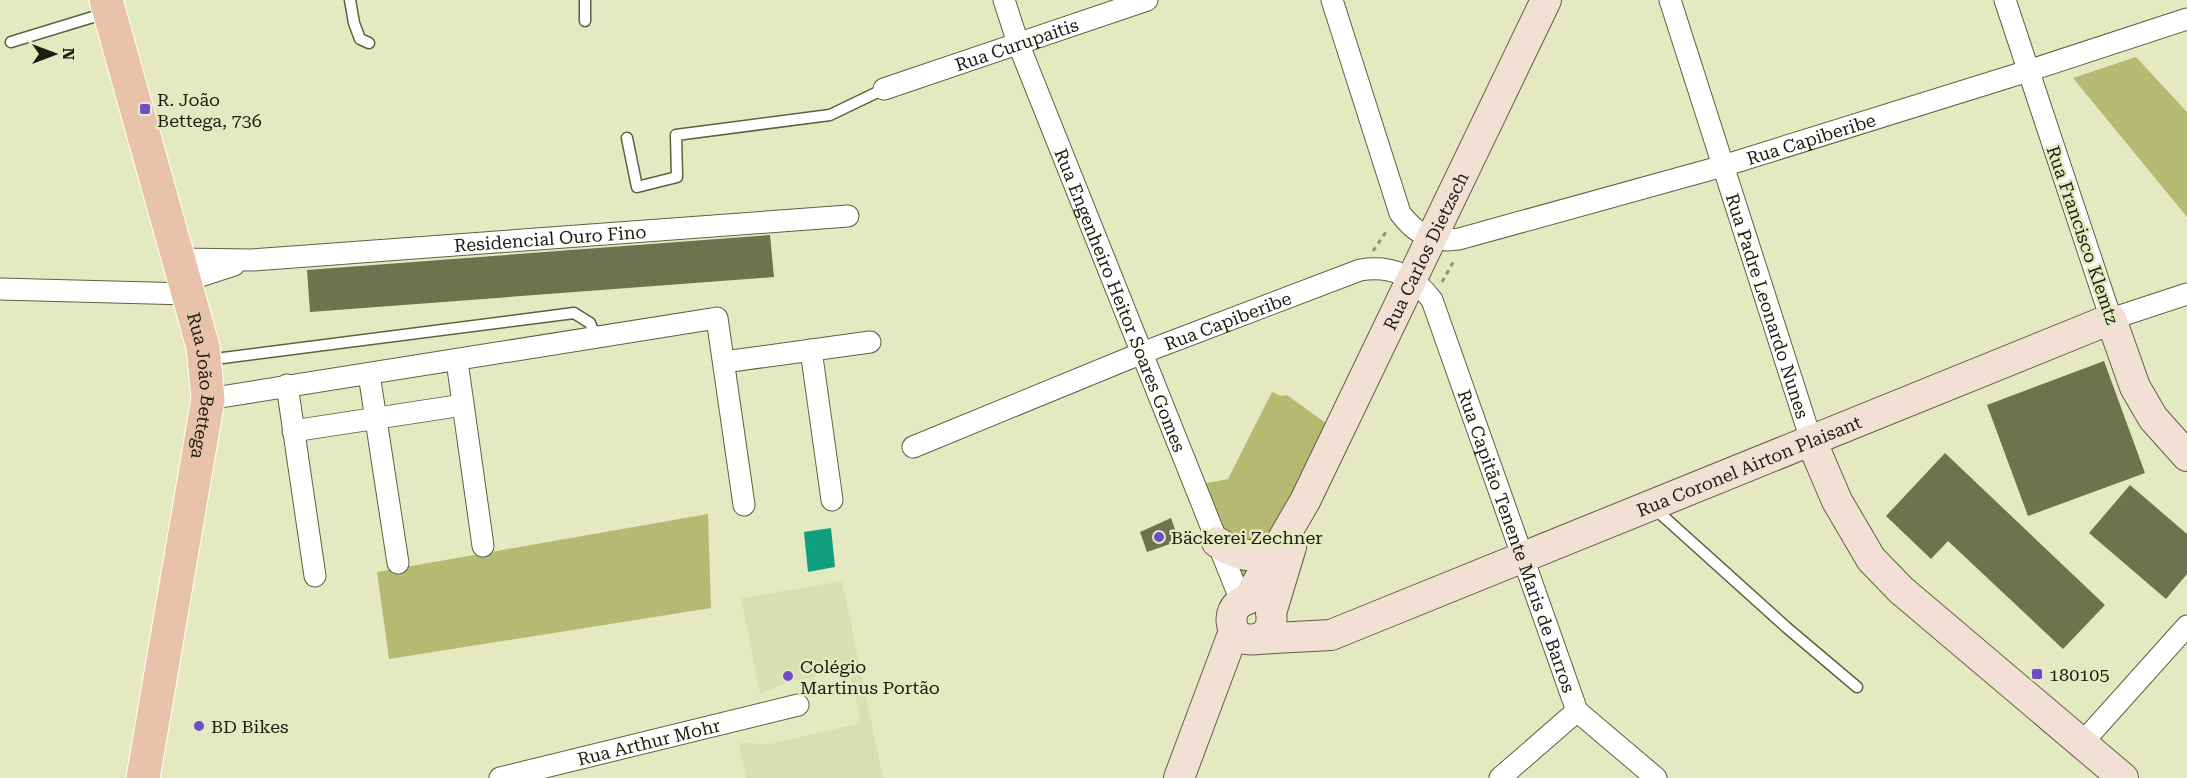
<svg xmlns="http://www.w3.org/2000/svg" width="2187" height="778" font-family="'Roboto Serif',serif">
  <style>
    .built { fill: #dadfb1 }
    .green { fill: #b4ba71 }
    .water { fill: #0f9f80 }
    .building { fill: #6f724f }
    .lines { fill: none; stroke-linecap: round; stroke-linejoin: round }
    .lane-casing { stroke: #5e613f; stroke-width: 13 }
    .street-casing { stroke: #5e613f; stroke-width: 23 }
    .secondary-casing { stroke: #5e613f; stroke-width: 32 }
    .primary-casing { stroke: #fff; stroke-width: 35 }
    .path { stroke: #8f9175; stroke-width: 3; stroke-dasharray: 4.5 4.5; stroke-linecap: butt }
    .lane { stroke: #fff; stroke-width: 10 }
    .street { stroke: #fff; stroke-width: 21 }
    .secondary { stroke: #f3e0d5; stroke-width: 30 }
    .primary { stroke: #e8c2aa; stroke-width: 33 }
    .poi-dot { fill: #704dc6; stroke: #e5e9c2; stroke-width: 2 }
    .labels { text-anchor: middle; dominant-baseline: central; stroke-width: 5; stroke-linejoin: round; paint-order: stroke }
    .street-label { font-size: 18px; fill: #1d1e10; stroke: #e5e9c2 }
    .poi-label { font-size: 18px; fill: #1d1e10; stroke: #e5e9c2; text-anchor: start }
  </style>
  <rect width="100%" height="100%" fill="#e5e9c2"/>
  <!-- built -->
  <path class="built" d="M842,581l41,197h-137l-7,-35 31,1 91,-21 -12,-53 -60,12 -29,12 -19,-96z"/>
  <!-- green -->
  <path class="green" d="M2136,57l51,55v105l-114,-139z
    M1272,392l9,4 6,-1 40,29 -81,171 -44,-111 26,-5z
    M708,514l3,94 -322,51 -12,-87z"/>
  <!-- water -->
  <path class="water" d="M831,528l4,39 -27,5 -4,-40z"/>
  <!-- building -->
  <path class="building" d="M770,235l4,42 -464,35 -3,-42z
    M2104,361l41,112 -117,43 -41,-111z
    M1945,453l160,152 -42,44 -115,-108 -17,18 -45,-43z
    M2130,485l57,49v40l-21,25 -77,-66z
    M1171,518l8,23 -32,11 -7,-20z"/>
  <g class="lines">
    <!-- lane casing -->
    <g class="lane-casing">
      <path id="lane" d="M350,0l4,23 6,16 9,4
        M585,21v-21
        M11,42l95,-29
        M627,138l10,49 40,-10 -1,-42 154,-20 54,-26
        M207,360l367,-47 16,10 6,15
        M1654,508l132,119 71,60"/>
    </g>
    <!-- street casing -->
    <g class="street-casing">
      <g id="street">
        <path id="s1" d="M1004,0l14,43 223,558"/>
        <path id="s2" d="M1332,0l68,213c15,21 34,30 59,26l264,-73 305,-95 159,-52"/>
        <path id="s3" d="M1670,0l141,440"/>
        <path d="M2005,0l106,319 76,-25"/>
        <path id="s4" d="M884,89l263,-89"/>
        <path id="s5" d="M179,259l73,1 596,-44"/>
        <path d="M185,281l49,-16"/>
        <path d="M0,289l188,5"/>
        <path d="M811,350l21,150"/>
        <path d="M457,361l26,185"/>
        <path d="M724,362l146,-20"/>
        <path d="M369,374l29,189"/>
        <path d="M287,385l28,191"/>
        <path d="M208,399c170,-28 340,-53 509,-81l27,187"/>
        <path d="M293,431l170,-26"/>
        <path id="s6" d="M913,447l229,-94 218,-83c31,-5 53,5 72,30l145,411 79,67"/>
        <path d="M2083,742l104,-116"/>
        <path id="s7" d="M500,778l298,-73"/>
        <path d="M1500,778l77,-67"/>
      </g>
    </g>
    <!-- secondary casing -->
    <g class="secondary-casing">
      <g id="secondary">
        <path d="M1811,440l26,61 34,58 30,31 222,188"/>
        <path d="M1217,542c18,13 37,17 58,11"/>
        <path d="M1246,639c17,3 28,-9 25,-26l20,-66"/>
        <path id="s8" d="M1257,639l74,-4 780,-316 24,68 18,31 34,38"/>
        <path id="s9" d="M1179,778l55,-147c-6,-15 -1,-27 14,-32l57,-98 241,-501"/>
      </g>
    </g>
    <!-- primary casing -->
    <g class="primary-casing">
      <g id="primary">
        <path id="s10" d="M106,0l97,347 5,52 -65,379"/>
      </g>
    </g>
    <!-- path -->
    <path class="path" d="M1373,251l15,-22
      M1442,282l13,-23"/>
    <!-- lane -->
    <use href="#lane" class="lane"/>
    <!-- street -->
    <use href="#street" class="street"/>
    <!-- secondary -->
    <use href="#secondary" class="secondary"/>
    <!-- primary -->
    <use href="#primary" class="primary"/>
  </g>
  <!-- markers -->
  <g class="poi-dot">
    <rect x="139" y="103" width="12" height="12" rx="3"/>
    <circle cx="1159" cy="537" r="6"/>
    <rect x="2031" y="668" width="12" height="12" rx="3"/>
    <circle cx="788" cy="676" r="6"/>
    <circle cx="199" cy="726" r="6"/>
  </g>
  <g class="labels">
    <!-- street labels -->
    <g class="street-label">
      <text stroke="none"><textPath href="#s4" startOffset="140">Rua Curupaitis</textPath></text>
      <text stroke="none"><textPath href="#s2" startOffset="658">Rua Capiberibe</textPath></text>
      <text transform="translate(2083 235) rotate(71)">Rua Francisco Klemtz</text>
      <text stroke="none"><textPath href="#s5" startOffset="372">Residencial Ouro Fino</textPath></text>
      <text stroke="none"><textPath href="#s9" startOffset="588">Rua Carlos Dietzsch</textPath></text>
      <text stroke="none"><textPath href="#s1" startOffset="322">Rua Engenheiro Heitor Soares Gomes</textPath></text>
      <text stroke="none"><textPath href="#s3" startOffset="321">Rua Padre Leonardo Nunes</textPath></text>
      <text stroke="none"><textPath href="#s6" startOffset="339">Rua Capiberibe</textPath></text>
      <text stroke="none"><textPath href="#s10" startOffset="399">Rua João Bettega</textPath></text>
      <text stroke="none"><textPath href="#s8" startOffset="525">Rua Coronel Airton Plaisant</textPath></text>
      <text stroke="none"><textPath href="#s6" startOffset="819">Rua Capitão Tenente Maris de Barros</textPath></text>
      <text stroke="none"><textPath href="#s7" startOffset="153">Rua Arthur Mohr</textPath></text>
    </g>
    <!-- poi labels -->
    <g class="poi-label">
      <text x="157" y="99">R. João<tspan x="157" dy="21">Bettega, 736</tspan></text>
      <text x="1171" y="537">Bäckerei Zechner</text>
      <text x="800" y="666">Colégio<tspan x="800" dy="21">Martinus Portão</tspan></text>
      <text x="2049" y="674">180105</text>
      <text x="211" y="726">BD Bikes</text>
    </g>
  </g>
  <!-- north arrow -->
  <g transform="translate(54 54) rotate(90)" stroke="#e5e9c2" stroke-width="4.5" paint-order="stroke">
  <path d="M0-4.5L10 22L0 15L-10 22Z" fill="#1d1e10"/>
  <text y="-9" font-size="16" font-weight="bold" text-anchor="middle" fill="#1d1e10">N</text>
  </g>
</svg>
